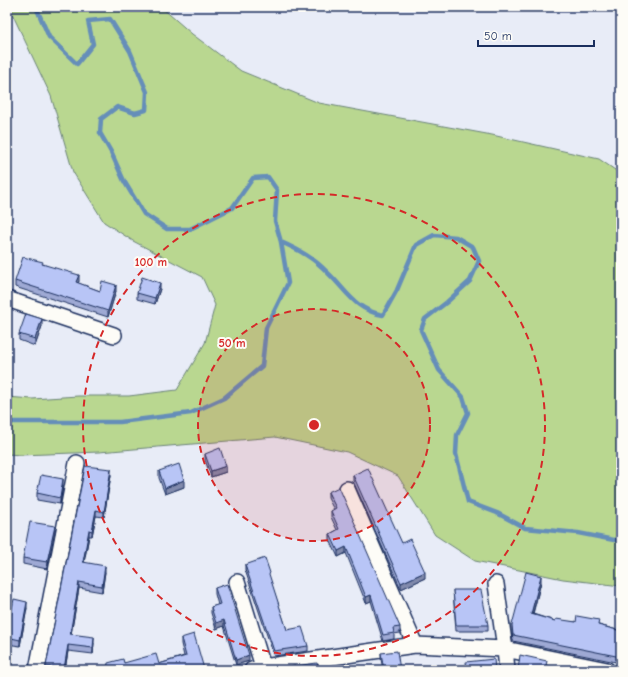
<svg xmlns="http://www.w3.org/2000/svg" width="628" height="677" font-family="'Comic Neue',sans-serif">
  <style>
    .green { fill: #b9d790; stroke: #6a8377 }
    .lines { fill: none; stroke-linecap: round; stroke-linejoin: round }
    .stream { stroke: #658eb9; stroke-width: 4.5 }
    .street-casing { stroke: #1b2f5e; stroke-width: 18 }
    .street { stroke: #fdfcf7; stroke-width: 15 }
    .wall { fill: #9ea9d4; stroke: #1b2f5e }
    .shaded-wall { fill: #818aac; stroke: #1b2f5e }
    .building { fill: #b8c5f6; stroke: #1b2f5e }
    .ring { fill: none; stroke: #d62828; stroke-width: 2; stroke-dasharray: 7 5 }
    .centre { fill: #d62828; stroke: #fdfcf7; stroke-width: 2 }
    .ring-label { font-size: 12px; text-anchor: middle; font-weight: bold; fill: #d62828; stroke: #fdfcf7; stroke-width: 4; stroke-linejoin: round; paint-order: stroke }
  </style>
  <rect width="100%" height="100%" fill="#e8ecf7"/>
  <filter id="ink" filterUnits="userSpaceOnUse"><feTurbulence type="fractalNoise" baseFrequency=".025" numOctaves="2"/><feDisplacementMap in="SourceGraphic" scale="8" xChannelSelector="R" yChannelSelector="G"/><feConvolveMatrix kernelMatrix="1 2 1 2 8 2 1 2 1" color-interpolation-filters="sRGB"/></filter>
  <g filter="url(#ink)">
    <!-- green -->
    <path class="green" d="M9,7h152l31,27 49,37 78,32 173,32 107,24 22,15v412l-58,-7 -88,-18 -40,-26 -37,-59 -51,-24 -72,-15 -176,15 -78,3 -14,-1v-57l25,2 46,-3h51l48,-6 28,-47 10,-38 -13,-28 -69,-36 -29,-19 -31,-50 -22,-76z"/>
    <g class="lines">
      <!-- stream -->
      <path class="stream" d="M36,7l13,30 28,27 16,-20 -5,-23 22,-2 20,32 17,41 -1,18 -11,3 -18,-6 -16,12 -1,14 11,19 13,29 20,33 23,15h23l42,-21 21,-30 15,-1 9,13 -2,31 6,21c18,8 33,16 47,31 19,18 27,37 55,42l14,-25 19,-45 18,-10 22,2 17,10 6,14 -9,20 -23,21 -22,17 -4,11 18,40 24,27 5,16 -11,22 -1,19 12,48 29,11 28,15 53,5 36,7 7,-1
        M7,422h113l71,-9 33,-15 38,-32 4,-38 22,-45 -7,-41"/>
      <!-- street casing -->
      <g class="street-casing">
        <path id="street" d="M7,299l107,36
          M347,489l68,156
          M237,582l27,88
          M496,584l9,65 2,21
          M37,670l40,-207
          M252,670l11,-3 152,-22 90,4 102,21"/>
      </g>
      <!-- street -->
      <use href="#street" class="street"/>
    </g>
    <!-- wall -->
    <path class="wall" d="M43,264l36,17 -1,2 22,8h16l-8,26 -93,-30v-6z
      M160,289l-5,15 -18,-5v-6z
      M42,326l-7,20 -16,-6v-6z
      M205,454l21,18 -15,5 -6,-17z
      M85,466l26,9 -7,42 -8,-1 -4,20h-3l-5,26 21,10 -3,20 -23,-4 -8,46 23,9 -1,11 -25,-3 -3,19h-19v-4z
      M159,471l25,16 -19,7 -6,-16z
      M353,475l49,68 23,35 -24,11 -48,-108z
      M63,486l-3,18 -23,-4v-7z
      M328,492l72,135v6l-6,1v5l-11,2 -12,-40 -5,2 -20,-50 -8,4 -8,-17v-6l7,-4 -6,-13v-6l3,-1 -6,-12z
      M55,532l-8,37 -24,-5v-6z
      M245,565l25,14 17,51 21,16v5l-34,5 -29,-86z
      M541,582l-8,32 22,7 21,1 23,3 22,6v32l-108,-22 -1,-10v-6z
      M215,588l34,73 -13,4 -12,-39 -8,3 -5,-16v-6l7,-2 -3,-11z
      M453,590l35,35v6h-32z
      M27,608l-7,38 -13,-2v-17h1z
      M181,638l23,32 -80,-7 35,1 25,-8 -3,-12z
      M381,653l19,17h-17l-2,-11z"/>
    <!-- shaded-wall -->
    <path class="shaded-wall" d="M79,275v6l-3,7v-6z
      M160,283v6l-5,15v-6z
      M116,285v6l-8,26v-6z
      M42,319v7l-7,20v-7z
      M226,466v6l-15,5v-6z
      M111,469v6l-7,42v-5z
      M63,479v7l-3,18v-6z
      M184,480v7l-19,7v-6z
      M96,510v6l-4,20v-5z
      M55,526v6l-8,37v-7z
      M89,530v6l-6,32v-6z
      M346,547v6l-8,4v-6z
      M105,566v6l-3,20v-6z
      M425,572v6l-24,11v-6z
      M541,576v6l-10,38v-6z
      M79,582v6l-9,52v-6z
      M371,595v6l-5,2v-6z
      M27,602v6l-7,38v-6z
      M224,620v6l-8,3v-6z
      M94,637v6l-1,11v-6z
      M68,645v6l-3,19h-1z
      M249,655v6l-13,4v-5z"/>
    <!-- building -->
    <path class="building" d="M23,257l20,5 -1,2 37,11 -3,7 24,9 2,-10 14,4 -8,26 -93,-30z
      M142,277l18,6 -5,15 -18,-5z
      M26,314l16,5 -7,20 -16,-5z
      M220,448l6,18 -15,5 -6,-17z
      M179,464l5,16 -19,8 -6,-17z
      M85,466l26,3 -7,43 -8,-2 -4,21 -3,-1 -6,32 22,4 -3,20 -23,-4 -9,52 24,3 -1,11 -25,-3 -4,24 -18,-3z
      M368,468l34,75 8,-4 15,33 -24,11 -48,-108z
      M41,475l22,4 -3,19 -23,-5z
      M339,487l61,140 -7,1 1,5 -11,2 -12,-40 -5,2 -20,-50 -8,4 -8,-17 9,-5 -8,-18 5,-3 -8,-16z
      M30,522l25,4 -8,36 -24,-4z
      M265,558l5,15 -1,1 18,56 15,-3 6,19 -34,5 -29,-86z
      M526,572l15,4 -10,38 24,7 1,-2 20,3 1,-6 22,4 -1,5 23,6v26l-108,-22 -1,-10z
      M227,584l22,71 -13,5 -12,-40 -8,3 -5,-16 9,-3 -5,-16z
      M453,590h28l7,35h-32z
      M14,599l13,3 -7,38 -13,-3v-10h1v1z
      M194,634l10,35 -3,1h-94l1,-7 15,-4 1,4 32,-9 3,10 27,-8 -5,-18z
      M397,651l3,19h-16l-3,-17z
      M520,655l27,6 -2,9h-27z
      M494,659l1,11h-28l-1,-8z
      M317,663l2,7h-39v-2z
      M238,666l7,4h-6z
      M579,667l13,3h-14z"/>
  </g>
  <!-- distance rings -->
  <circle cx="314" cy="425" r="116" fill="#d62828" fill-opacity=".12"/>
  <g class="ring">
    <circle cx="314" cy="425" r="116"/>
    <circle cx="314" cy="425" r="231"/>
  </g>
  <circle cx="314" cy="425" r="6" class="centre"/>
  <g class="ring-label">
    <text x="151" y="266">100 m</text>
    <text x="232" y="347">50 m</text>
  </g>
  <!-- margin -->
  <rect width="628" height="677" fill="none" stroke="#fdfcf7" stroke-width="24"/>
  <rect x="12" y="12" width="604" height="653" fill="none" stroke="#1b2f5e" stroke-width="1.5" filter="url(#ink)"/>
  <!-- scale -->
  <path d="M478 40v6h116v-6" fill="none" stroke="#1b2f5e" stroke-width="2"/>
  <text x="484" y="40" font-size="12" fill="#1b2f5e" stroke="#fdfcf7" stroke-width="3" paint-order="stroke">50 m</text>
</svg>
